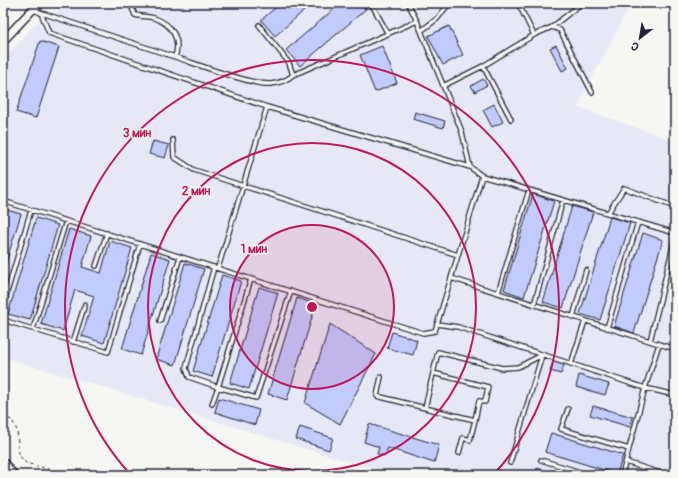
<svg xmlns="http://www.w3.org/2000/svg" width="678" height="478" font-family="Pangolin,sans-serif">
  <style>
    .built { fill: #e6e9f5 }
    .building { fill: #c1ccfd; stroke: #22223b }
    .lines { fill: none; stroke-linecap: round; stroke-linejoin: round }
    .service-casing { stroke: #22223b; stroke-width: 6 }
    .minor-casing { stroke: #22223b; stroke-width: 10 }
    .path { stroke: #22223b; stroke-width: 1; stroke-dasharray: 3 3; stroke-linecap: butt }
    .service { stroke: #f6f6f2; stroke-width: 3.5 }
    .minor { stroke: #f6f6f2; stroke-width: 7 }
    .ring { fill: none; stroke: #c2185b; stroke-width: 2 }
    .centre { fill: #c2185b; stroke: #f6f6f2; stroke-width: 2 }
    .ring-label { font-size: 12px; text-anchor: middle; font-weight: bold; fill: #c2185b; stroke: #f6f6f2; stroke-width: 3; stroke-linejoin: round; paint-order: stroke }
  </style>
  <rect width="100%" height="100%" fill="#f6f6f2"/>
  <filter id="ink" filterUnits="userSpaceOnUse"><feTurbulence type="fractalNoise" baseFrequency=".025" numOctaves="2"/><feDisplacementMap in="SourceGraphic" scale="8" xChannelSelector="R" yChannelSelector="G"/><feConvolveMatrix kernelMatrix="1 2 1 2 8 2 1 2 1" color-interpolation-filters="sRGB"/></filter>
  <g filter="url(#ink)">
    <!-- built -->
    <path class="built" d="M72,3h559l-54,104 98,34v334l-230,-1 -52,1 -390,-118v-297l33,-37z"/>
    <!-- building -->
    <path class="building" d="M281,3h32l-38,33 -14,-16z
      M341,3h21l4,6 -66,57 -14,-16z
      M449,26l14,29 -20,10 -15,-29z
      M40,41l19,6 -23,71 -20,-6z
      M556,45l12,23 -6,3 -12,-23z
      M382,46l15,37 -22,9 -15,-37z
      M483,79l4,6 -12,7 -4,-6z
      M494,104l9,18 -11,5 -9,-17z
      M415,112l30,9 -2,7 -30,-9z
      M153,141l16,4 -4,13 -16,-4z
      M533,194l21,7 -30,96 -20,-7z
      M572,206l21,6 -30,96 -20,-6z
      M3,209l18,5 -17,55h-1z
      M610,217l20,6 -30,97 -20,-6z
      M36,218l22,7 -28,95 -22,-6z
      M69,229l22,7 -9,31 19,6 9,-32 22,7 -28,95 -22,-7 12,-40 -19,-6 -12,41 -22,-7z
      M643,233l20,7 -29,93 -20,-7z
      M151,253l19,6 -29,96 -19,-6z
      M185,263l19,6 -29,96 -19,-6z
      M222,275l19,6 -29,96 -19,-6z
      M259,287l19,6 -29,96 -19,-6z
      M297,298l19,6 -29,96 -19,-6z
      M330,324l46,30 -36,70 -35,-21z
      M392,332l25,8 -4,15 -26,-7z
      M553,362l11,3 -3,9 -11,-3z
      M579,375l30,9 -4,11 -29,-8z
      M219,398l40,12 -4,15 -40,-13z
      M593,406l40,11 -3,10 -40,-12z
      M369,424l70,21 -5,18 -46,-15 -3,8 -8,-2 2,-7 -15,-5z
      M300,427l33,11 -4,12 -33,-11z
      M551,433l72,22 -6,19 -72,-22z
      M537,468l18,5v2h-20z"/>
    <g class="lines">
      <!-- service casing -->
      <g class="service-casing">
        <path id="service" d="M371,3l17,31
          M33,10l142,47c6,-18 -3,-33 -21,-39 -6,-2 -12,-1 -19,-3l-5,-12
          M41,13l8,20 218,74 -49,161
          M552,27l30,-24
          M421,31l17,-13 11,-15
          M534,35l18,-8 8,3 32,62
          M175,57c19,6 79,29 96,27 9,-1 16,-4 22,-9l-4,-12 -30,-38
          M483,66l28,53
          M293,75l124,-54 -9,-18
          M443,86l40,-20 51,-31 -16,-32
          M267,107l203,60
          M173,140l1,17 20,13 264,85
          M482,176l193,57
          M3,201l420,132 12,-2 47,-155 -12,-9 -8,-35 -45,-111
          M608,213l16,-25 51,19
          M96,266l11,-33
          M451,278l224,71
          M251,279l-33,108 38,11 35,-107
          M498,293l31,-103
          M534,305l29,-105
          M3,306l28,-96
          M573,317l13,-47
          M3,320l105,32 32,-108
          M160,321l20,-64
          M437,324l21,3 187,61 30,7
          M607,328l31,-106
          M33,329l33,-108
          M650,341l25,-103
          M73,342l12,-38
          M571,364l14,-43
          M433,373l55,14 -3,15 -6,-1 -4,19
          M381,377l-4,19 48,12
          M212,404l6,-17 -29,-10 -3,-9 28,-101
          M568,409l-7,20 68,20
          M459,453l4,-15 7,2 5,-20 -50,-12 13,-56 64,16 16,-1 24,-12
          M541,460l49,15
          M626,462l40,13
          M510,463l32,-108
          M622,475l23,-87 14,-44"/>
      </g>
      <!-- minor casing -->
      <g class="minor-casing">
        <path id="minor" d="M3,41l29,-31 10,-7
          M3,462l11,13"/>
      </g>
      <!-- path -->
      <path class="path" d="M3,420l3,-2 6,2c1,3 4,7 5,11 2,13 -2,23 9,32l42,12"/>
      <!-- service -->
      <use href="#service" class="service"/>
      <!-- minor -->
      <use href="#minor" class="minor"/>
    </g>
  </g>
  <!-- distance rings -->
  <circle cx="312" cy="307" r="82" fill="#c2185b" fill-opacity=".12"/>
  <g class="ring">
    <circle cx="312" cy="307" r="82"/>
    <circle cx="312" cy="307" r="164"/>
    <path d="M130 474A247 247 0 1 1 494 474"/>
  </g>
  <circle cx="312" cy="307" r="6" class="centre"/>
  <g class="ring-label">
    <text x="137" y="137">3 мин</text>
    <text x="196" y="195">2 мин</text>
    <text x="254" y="253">1 мин</text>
  </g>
  <!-- margin -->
  <rect width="678" height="478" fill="none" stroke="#f6f6f2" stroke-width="16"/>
  <rect x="8" y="8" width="662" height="462" fill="none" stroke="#22223b" stroke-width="1.5" filter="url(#ink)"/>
  <!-- north arrow -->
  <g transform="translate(640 38) rotate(211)" stroke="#f6f6f2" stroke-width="3" paint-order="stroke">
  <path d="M0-3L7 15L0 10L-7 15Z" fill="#22223b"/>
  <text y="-6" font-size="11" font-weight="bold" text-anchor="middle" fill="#22223b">С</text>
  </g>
</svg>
